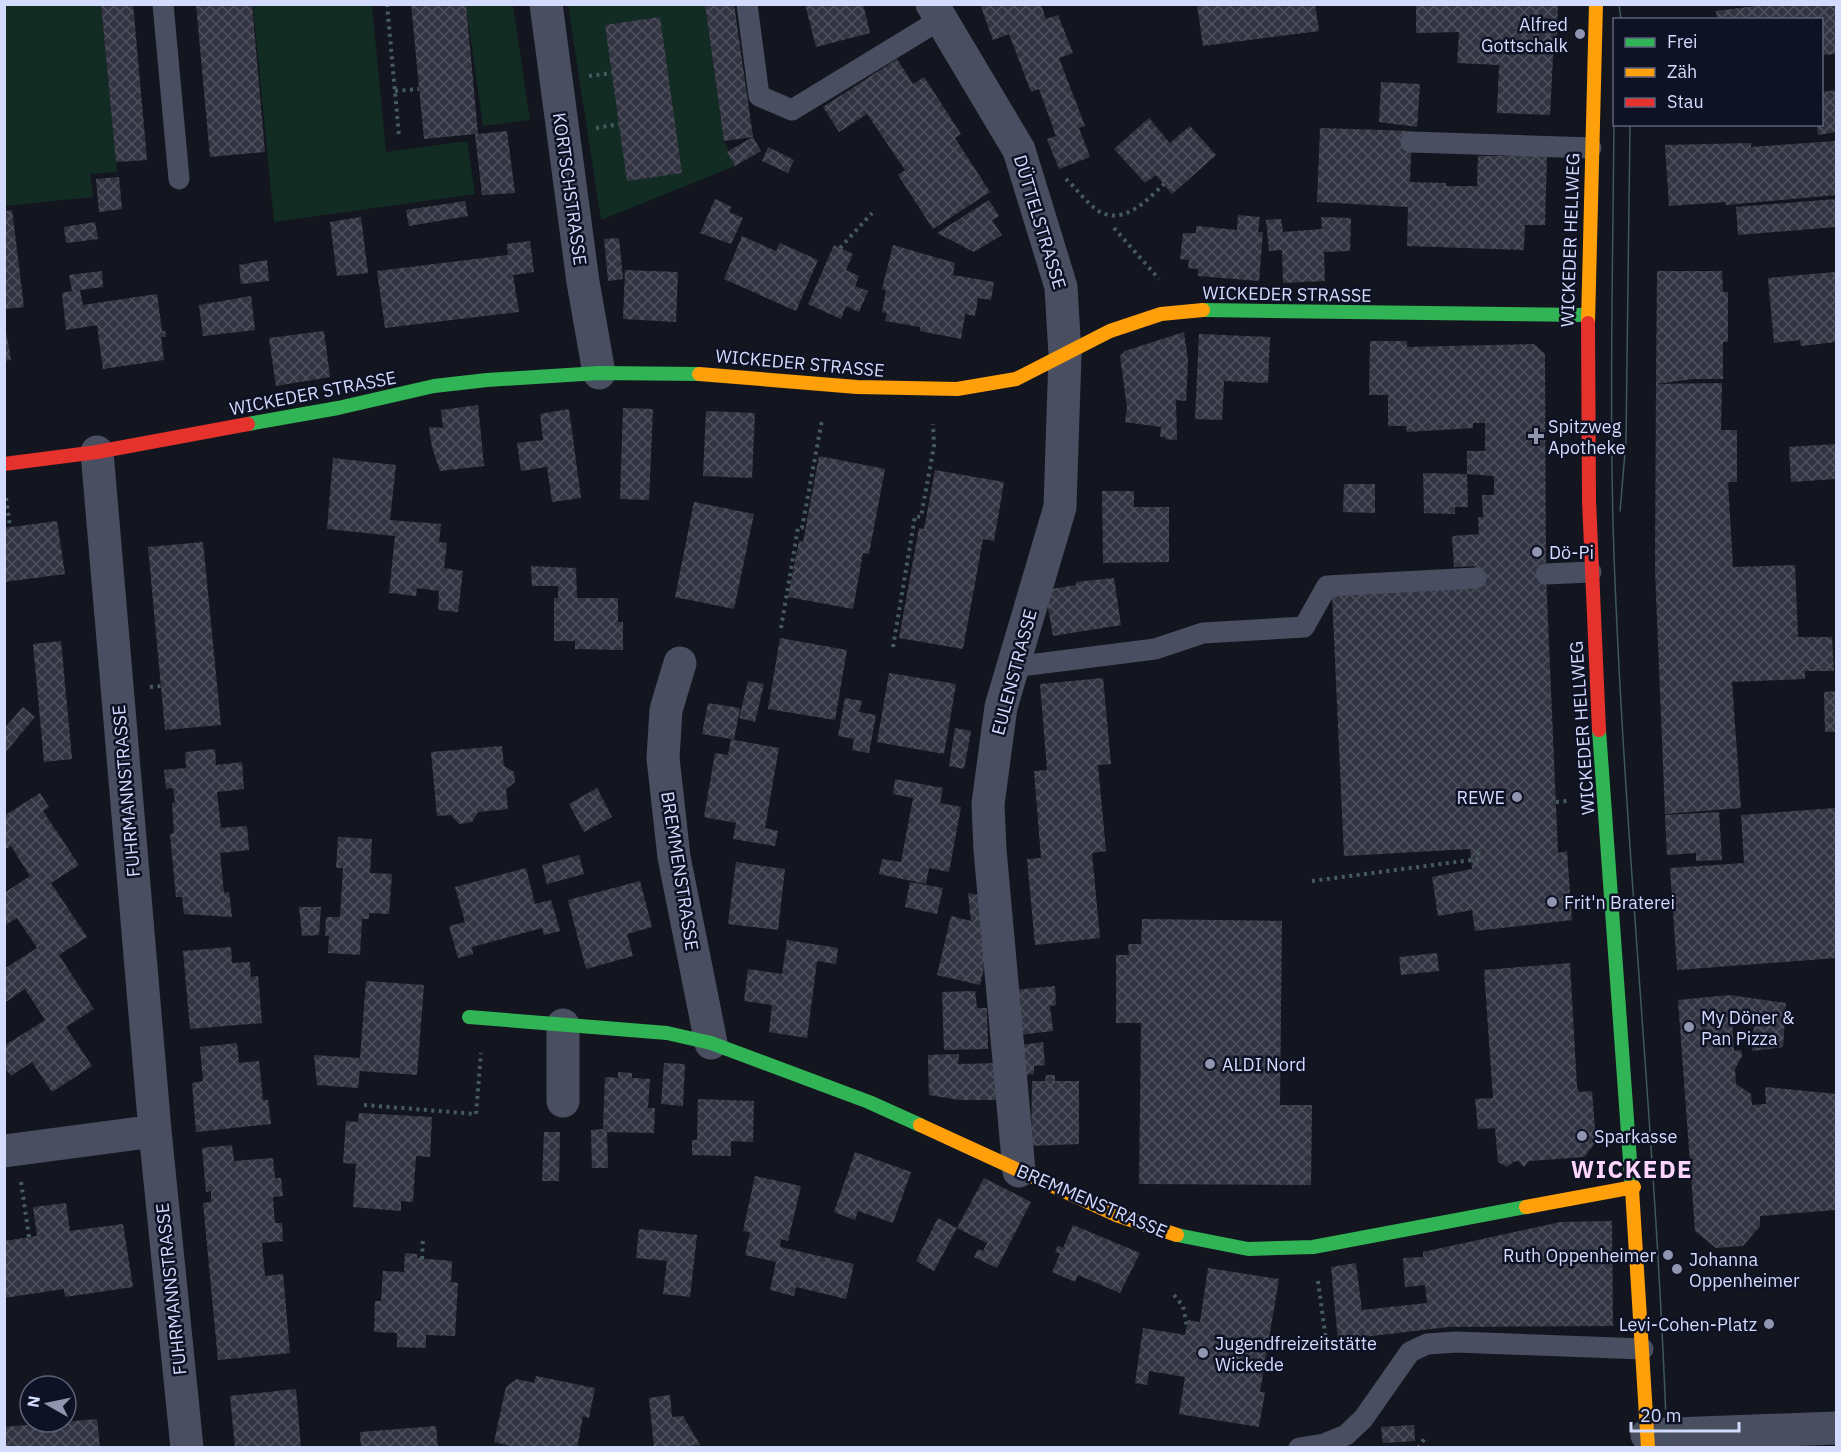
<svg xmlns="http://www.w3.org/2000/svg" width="1841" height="1452" font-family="'IBM Plex Sans',sans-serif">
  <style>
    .grass { fill: #122b23 }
    .building { fill: url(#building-cross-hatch) }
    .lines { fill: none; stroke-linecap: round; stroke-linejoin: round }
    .path { stroke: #475a5f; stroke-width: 4; stroke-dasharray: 3 4.5; stroke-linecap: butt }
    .lane { stroke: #494f60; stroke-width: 21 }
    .street { stroke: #494f60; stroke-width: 33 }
    .fast { stroke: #30b455; stroke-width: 14 }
    .slow { stroke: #ff9f0a; stroke-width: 14 }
    .jam { stroke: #e5322d; stroke-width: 14 }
    .tram { stroke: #3d585e; stroke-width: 1.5 }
    .poi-dot { fill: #9096b0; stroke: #0f1224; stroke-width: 2 }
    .labels { text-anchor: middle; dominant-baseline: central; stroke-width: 5; stroke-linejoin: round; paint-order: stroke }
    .poi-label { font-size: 18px; fill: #d3dbfe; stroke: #0f1224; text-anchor: start }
    .street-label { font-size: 18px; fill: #d3dbfe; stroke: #0f1224 }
    .district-label { font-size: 24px; font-weight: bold; letter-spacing: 1.5px; fill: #fed5fc; stroke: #0f1224 }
  </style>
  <defs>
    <pattern id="building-cross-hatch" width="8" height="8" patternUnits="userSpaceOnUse" patternTransform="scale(1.5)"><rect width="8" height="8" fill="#323441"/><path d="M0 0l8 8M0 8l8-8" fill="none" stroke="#4f515e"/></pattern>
  </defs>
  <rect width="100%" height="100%" fill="#14161f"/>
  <!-- grass -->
  <path class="grass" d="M5,5h96l16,167 -27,2 3,23 -88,9z
    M253,5h119l14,147 81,-11 8,53 -201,28z
    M466,5h47l17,115 -47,6z
    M568,5h137l19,136 11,25 -134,54z"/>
  <!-- building -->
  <path class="building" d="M101,4h32l14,156 -31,2z
    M196,4h56l13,148 -55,5z
    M411,4h55l12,130 29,-3 8,62 -33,2 -7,-61 -51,5z
    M705,4h29l19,133 8,14 -26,15 -8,-14 26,-15 -29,4z
    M805,4h58l7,29 -54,14z
    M980,4h61l5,15 12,-4 15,38 -14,5 26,68 -6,2 11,29 -31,12 -12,-30 9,-3 -17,-47 -8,3 -22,-58 -16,6z
    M1197,4h118l4,27 -116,15z
    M1416,4h142l-1,33h-3l-4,78 -53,-2 2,-48 -42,-2 2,-31 -43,1z
    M1771,4h65v50l-14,1v-35h-105l-1,-9z
    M660,17l22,156 -55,8 -22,-156z
    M897,59l16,25 11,-7 37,57 -6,4 35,54 -57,37 -35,-54 7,-5 -38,-56 -28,18 -16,-25z
    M1381,82l39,2 -3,43 -38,-5z
    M1836,90v42l-18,3 -1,-11h5v-32z
    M1149,118l21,25 20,-17 26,29 -44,39 -16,-19 -11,8 -31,-34z
    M1320,128l92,3 -2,51 36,1v3h31l1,-30h69l-2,69h-20l-1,25 -117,-4 1,-39 -91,-5z
    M1836,141v54l-110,10v-3l-57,4 -4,-61 86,-2v4z
    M768,147l26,13 -6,13 -26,-12z
    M119,177l3,32 -23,3 -3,-33z
    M715,199l17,8 -3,5 14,6 -12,26 -31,-11z
    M1836,199v28l-98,8 -2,-28z
    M989,200l10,16 -7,4 10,15 -28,17 -37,-19z
    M465,201l3,15 -59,10 -3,-16z
    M12,210l12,97 -20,2v-98z
    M1238,215l22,2 -2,15h5l-4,49 -61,-5v-7l-10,-1 1,-8 -9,-1 3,-26h13v-7l41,4z
    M361,217l7,56 -31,3 -7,-54z
    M1321,217l30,1 -1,33 -26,1 1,29 -42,2 -1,-33 -13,1 -3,-31 15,-1 2,13 39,-3z
    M95,222l3,17 -32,4 -2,-16z
    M742,236l34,15 4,-8 38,17 -22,51 -72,-32z
    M619,238l4,41 -15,2 -4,-42z
    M530,241l4,31 -21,3 6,37 -134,16 -8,-57 131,-16 -1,-11z
    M834,245l19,9 -7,16 13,6 -4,10 13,5 -9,21 -13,-6 -5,13 -33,-15z
    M893,245l62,18 -2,12 41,7 -3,18 -13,-2 -3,18 -10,-2 -4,25 -41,-8v-4l-35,-6 2,-8 -5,-1 4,-22 -4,-1z
    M267,260l2,21 -28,3 -2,-19z
    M625,270l53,2 -2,50 -53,-3z
    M102,271l1,16 -23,3 3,15 74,-11 5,37h3l1,6h-5l3,23 -61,9 -6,-44 -31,5 -4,-37 10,-2 -3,-16z
    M1657,271h65l1,21h5v50h-5v37h-30l-37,5z
    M1836,272v70l-35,4 -1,-6 -26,3 -6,-65z
    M251,296l4,34 -52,6 -4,-31z
    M4,320l7,40 -7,1z
    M324,331l6,46 -54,9 -7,-48z
    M1184,332l4,29 -2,40 -10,-1 1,40 -12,-1 1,-2h-6l1,-10 -36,-5 2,-14 -7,-52 5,-5z
    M1199,334l71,3 -2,46 -44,-2 -2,39 -27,-1z
    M1370,341h37v6l127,-3 11,10 1,220 12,279 9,-2 5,69 -97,11 -3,-21 -34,6 -6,-39 40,-8 -2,-20 -126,7 -12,-261 145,-7 -2,-22 -21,1 -2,-31 27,-2 -1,-17h5l-1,-22h12v-19l-27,-2v-23h18v-28h-12v5l-66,4 -1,-6h-18v-31h-19z
    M1722,383l-1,47h16v52h-9l5,85 62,-2 3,72h34l2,34h-29v8l-73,3 9,126 -76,6 -10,-244 1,-186z
    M478,405l6,61 -44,5 -8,-24 -3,-20 14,1 -2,-18z
    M623,408l30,1 -4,91 -29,-1z
    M569,409l12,89 -29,4 -5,-35 -26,4 -4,-28 26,-3 -3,-26z
    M706,411l49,2 -3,65 -49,-2z
    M1836,444v35l-45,3 -2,-35z
    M819,456l66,13 -16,85 -6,-1 -10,56 -65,-12 11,-56 4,1z
    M333,458l63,7 -6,55 51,4 -2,18 8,1 -3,25 19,3 -5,41 -20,-2 1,-19 -22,-3 -1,8 -27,-3 6,-57 -68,-7z
    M935,470l69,12 -10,59 -11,-2 -20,110 -64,-11 20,-110 5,1z
    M1423,473l44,1 1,33h-13v7l-31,-1z
    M1344,484h31v29l-32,-1z
    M1102,491h32v16h35v55l-66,1z
    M694,502l60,12 -20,95 -59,-12z
    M57,521l8,53 -61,8v-54z
    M203,542l18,183 -56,5 -17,-183z
    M531,566l45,2 1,30h41v24h5v28l-48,-1v-8h-21v-43h4v-12h-26z
    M1114,578l7,47 -68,11 -8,-46 31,-5v-3z
    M780,638l67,12 -12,70 -67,-11z
    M61,641l11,118 -28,3 -11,-118z
    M889,673l67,11 -12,70 -67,-12z
    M1103,678l8,86 -13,1 8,86 -14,2 8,85 -65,7 -8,-86 14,-1 -7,-87 13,-1 -7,-86z
    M748,681l16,3 -9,38 -16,-4z
    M1836,691v41h-11l-1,-40z
    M845,698l17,3 -3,11 17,3 -7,38 -17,-3 2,-11 -16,-3z
    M708,703l32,5 -6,32 45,8 -14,80 13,3 -3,15 -42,-7 3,-16 -32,-6 11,-64 13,2 3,-16 -29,-5z
    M23,707l12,10 -31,37v-25z
    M955,728l16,3 -7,38 -15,-3z
    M502,746l2,20 10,6 1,10 -9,7 2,20 -30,3 -6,10 -13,2 -8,-9 -14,1 -6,-64z
    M215,749l1,16 26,-3 2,27 -27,3 4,36 26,-2 2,24 -29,3 4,40 5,-1 3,25 -48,-3 -2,-17h-6l-6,-63 4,-1 -2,-30 3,-1 -2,-14 -7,1 -2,-19 22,-2 -1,-16z
    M895,779l48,9 -3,15 21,4 -12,65 -20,-4 -3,16 -47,-10 3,-15 19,3 12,-64 -20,-4z
    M597,788l15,29 -28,15 -15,-28z
    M40,793l9,14 -6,4 36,54 -28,18 36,54 -28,18 35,54 -28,18 26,39 -40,26 -20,-30 -21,14 -7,-9v-21l41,-26 -20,-31 -21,14v-34l33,-21 -20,-30 -13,8v-33l26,-17 -19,-30 -7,4v-34z
    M1836,808v150l-159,12 -7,-102 74,-5 -3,-48z
    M1719,812l3,48 -26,1v-8l-29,2 -2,-40z
    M338,837l34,2 -2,34 22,1 -3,40 -20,-1v6h-7l-2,36 -32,-2 1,-17h-4l1,-19h14l3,-49h-7z
    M579,855l5,19 -37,10 -5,-19z
    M736,862l49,7 -7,61 -50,-6z
    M526,868l9,36 16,-4 9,31 -16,4 -2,-7 -70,19 1,7 -15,4 -9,-32 16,-4 -10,-35z
    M640,881l12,46 -25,7 6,22 -47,13 -18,-69z
    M910,882l33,6 -6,26 -32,-7z
    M968,893l18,3 4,46 -10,43 -43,-10 14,-59 20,5z
    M299,907h22l-2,28 -17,1z
    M1142,919l140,2 -2,184h32l-1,80 -172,-1 2,-161h-25v-68h13l-1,-11h13z
    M787,940l51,8 -2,16 -19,-3 -10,77 -38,-6 3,-27 -28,-4 4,-32 34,5z
    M231,947l1,16 18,-1 1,15 7,-1 4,47 -72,6 -7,-78z
    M1437,953l2,18 -38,4 -2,-18z
    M1570,963l7,124 2,5 13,-1 4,51 -12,15 -55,4 -5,6 -6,-6 -5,1 -6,5 -9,-5 -3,-34 -17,1 -3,-30 18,-1 -9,-128z
    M366,981l58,4 -7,90 -57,-4 -2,17 -41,-3 -3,-30 46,3z
    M1055,986l1,19 -6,1 3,25 -35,4 -5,-45z
    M975,991l2,17h10l1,41 -44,1 -2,-58z
    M1730,995l56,8 -3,44 -31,4 2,-28 -22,-3 2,31 7,-1 1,6 -7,13 1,15 15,10 1,11 14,-1 -1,-17 71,7v116l-76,6v10l-17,20 -27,2 -21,-17 -17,-231z
    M1043,1042l2,23 -11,1v8l-11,1 -3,-30z
    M237,1043l2,20 20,-2 4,39h5l3,24 -75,8 -4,-49 11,-2 -3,-34z
    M959,1054l-1,10 41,-1v37h-40l-30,-5 -1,-40z
    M664,1063l21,1 -2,42 -22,-2z
    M618,1072l14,1v5l18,1 -2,29h7l-1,25 -47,-1 1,36h-16l-1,-38 12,-1 2,-52 13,1z
    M1046,1075h9v6h24v63l-48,2 1,-65h13z
    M698,1099l56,2 -1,41 -22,-1v15l-39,-1v-15h5z
    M359,1113l73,4 -2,40 -14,-1 -3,46 -12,-1v10l-48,-4 3,-43 -13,-1 3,-42 12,1z
    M544,1132h16l-1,49h-17z
    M232,1145l2,16 39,-3 2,20h6l2,18 -10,1 2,26h7l1,18 -21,2 3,33 18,-2 7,79 -72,7 -15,-157 8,-1v-11l-5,1 -4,-44z
    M855,1152l56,20 -18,51 -35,-12 -3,9 -21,-8z
    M755,1176l46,10 -13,55 -7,-2 -1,8 74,17 -8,35 -50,-12 -2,9 -24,-6 6,-28 -31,-7 5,-23 -7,-1z
    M984,1178l47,24 -34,66 -23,-11 4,-8 5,2 4,-8 -30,-15 -23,43 -18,-10 22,-43 19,10z
    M66,1203l4,28 53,-7 10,63 -68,10 -1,-8 -60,9v-57l33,-5 -4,-29z
    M1612,1221l1,105 -165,1 -110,13 -7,-73 25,-4 6,47 65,-7 -2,-18 -20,2 -2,-29 20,-1v-5l137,-30z
    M1073,1225l67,28 -20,40 -42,-18 -3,7 -23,-10 8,-18 -5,-2 3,-6 5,2z
    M639,1229l58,6 -7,62 -27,-3 4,-33 -31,-3z
    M405,1253l12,1v4l35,3 -1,21 7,1 -3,53 -29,-1v13l-29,-1v-14l-23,-1 1,-31h6l2,-30 21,1z
    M1208,1268l71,11 -19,113h5l-6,35 -80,-13 6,-37 -36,-6 -2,14 -12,-2 8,-55 42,7 3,-15 12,2z
    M536,1376l59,12 -6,30 -6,-2 -6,32h-58l-25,-6 12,-55 11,-8 17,4z
    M296,1389l5,59h-66l-5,-52z
    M670,1395l2,22 11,-1 17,29 -46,3 -5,-50z
    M97,1419l3,29h-96v-21z
    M1414,1425l1,16 -32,2 -2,-16z
    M436,1426l2,22h-77l-1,-16z"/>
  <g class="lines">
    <!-- path -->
    <path class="path" d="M387,4l12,132
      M589,76l23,-3
      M395,91l24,-2
      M596,128l23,-4
      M1066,179c10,9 22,26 34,33 25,13 48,-13 64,-28
      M1114,228l45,51
      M840,248l32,-35
      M6,498l4,29
      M781,628l17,-100h4l20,-108
      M893,647l22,-131 6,1 13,-71 -1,-22
      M150,687l12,-1
      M1556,802l11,-1
      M1312,881l167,-22 -1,-10
      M364,1105l112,9 5,-61
      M21,1182l8,55
      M422,1259l1,-22
      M1318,1281l9,67 45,1 5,3
      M1174,1295l9,11 4,21
      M1418,1448l7,-10"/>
    <!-- lane -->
    <path class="lane" d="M163,4l16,175
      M747,4l12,92 33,14 149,-91
      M1411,142l180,6
      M1546,574l45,-2
      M1013,667l142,-18 48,-16 101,-6 23,-41 149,-8
      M1299,1448l25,-4 22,-9 17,-16 47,-67 17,-8 29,-2 187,7"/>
    <!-- street -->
    <path class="street" d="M546,4l37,278 16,91
      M932,4l87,146 42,137 4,68 -5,152 -59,200 -13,97 2,46 29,321
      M97,452l58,679 32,317
      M680,663l-14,47 -3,48 11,99 37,186
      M563,1025v76
      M4,1151l151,-20
      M1647,1435l189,-7"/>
    <!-- fast -->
    <path class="fast" d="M1203,310l382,5
      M248,424l90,-16 96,-22 53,-6 112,-7 100,1
      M1599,730l33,459
      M469,1017l198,16 44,10 158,59 51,23
      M1177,1235l71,14 65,-2 213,-40"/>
    <!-- slow -->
    <path class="slow" d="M1588,323l8,-319
      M699,374l158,13 100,2 59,-10 94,-48 51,-17 42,-4
      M920,1125l196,90 61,20
      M1632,1189l16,259
      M1526,1207l108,-20"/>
    <!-- jam -->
    <path class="jam" d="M1588,323l1,177 10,230
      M4,464l93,-12 151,-28"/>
    <!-- tram -->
    <path class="tram" d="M1619,4l2,16
      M1614,113c-1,148 -5,296 0,443 11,298 43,594 53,892
      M1620,511l6,-70 4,-317"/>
  </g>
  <!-- markers -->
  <g class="poi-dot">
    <circle cx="1580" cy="34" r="6"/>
    <path d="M1533 427h6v6h6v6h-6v6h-6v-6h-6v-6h6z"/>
    <circle cx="1537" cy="552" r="6"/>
    <circle cx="1517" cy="797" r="6"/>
    <circle cx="1552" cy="902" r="6"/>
    <circle cx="1689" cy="1027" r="6"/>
    <circle cx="1210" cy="1064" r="6"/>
    <circle cx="1582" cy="1136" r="6"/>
    <circle cx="1668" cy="1255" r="6"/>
    <circle cx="1677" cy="1269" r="6"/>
    <circle cx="1769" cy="1324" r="6"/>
    <circle cx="1203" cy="1353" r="6"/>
  </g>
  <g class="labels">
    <!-- poi labels -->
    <g class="poi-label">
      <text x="1568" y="24" text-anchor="end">Alfred<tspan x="1568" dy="21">Gottschalk</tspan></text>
      <text x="1548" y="426">Spitzweg<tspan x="1548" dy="21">Apotheke</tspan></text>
      <text x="1549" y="552">Dö-Pi</text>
      <text x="1505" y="797" text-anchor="end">REWE</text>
      <text x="1564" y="902">Frit'n Braterei</text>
      <text x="1701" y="1017">My Döner &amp;<tspan x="1701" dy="21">Pan Pizza</tspan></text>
      <text x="1222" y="1064">ALDI Nord</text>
      <text x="1594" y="1136">Sparkasse</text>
      <text x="1656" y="1255" text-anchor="end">Ruth Oppenheimer</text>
      <text x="1689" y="1259">Johanna<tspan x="1689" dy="21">Oppenheimer</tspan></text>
      <text x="1757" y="1324" text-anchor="end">Levi-Cohen-Platz</text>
      <text x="1215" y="1343">Jugendfreizeitstätte<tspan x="1215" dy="21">Wickede</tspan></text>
    </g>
    <!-- street labels -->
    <g class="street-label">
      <text transform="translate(570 189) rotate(82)">KORTSCHSTRASSE</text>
      <text transform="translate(1040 222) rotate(73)">DÜTTELSTRASSE</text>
      <text transform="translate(1570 240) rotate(-88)">WICKEDER HELLWEG</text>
      <text transform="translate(1287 294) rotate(1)">WICKEDER STRASSE</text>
      <text transform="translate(800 363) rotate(5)">WICKEDER STRASSE</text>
      <text transform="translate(313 393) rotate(-11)">WICKEDER STRASSE</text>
      <text transform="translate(1014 672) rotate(-75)">EULENSTRASSE</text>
      <text transform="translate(1582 728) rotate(-94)">WICKEDER HELLWEG</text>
      <text transform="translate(126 791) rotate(-95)">FUHRMANNSTRASSE</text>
      <text transform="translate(680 871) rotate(81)">BREMMENSTRASSE</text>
      <text transform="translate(1092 1201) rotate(23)">BREMMENSTRASSE</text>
      <text transform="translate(171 1289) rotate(-96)">FUHRMANNSTRASSE</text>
    </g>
    <!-- district labels -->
    <g class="district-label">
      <text x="1632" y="1169">WICKEDE</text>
    </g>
  </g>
  <!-- border -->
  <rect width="1841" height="1452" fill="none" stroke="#d3dbfe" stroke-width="12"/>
  <!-- legend -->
  <rect x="1613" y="18" width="210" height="108" fill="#0f1224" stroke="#5d627b" stroke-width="1.5"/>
  <rect x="1625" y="38" width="30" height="9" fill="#30b455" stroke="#5d627b" stroke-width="1.5"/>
  <text x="1667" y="48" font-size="18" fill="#d3dbfe">Frei</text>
  <rect x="1625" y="68" width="30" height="9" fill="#ff9f0a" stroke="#5d627b" stroke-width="1.5"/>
  <text x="1667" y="78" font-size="18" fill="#d3dbfe">Zäh</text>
  <rect x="1625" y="98" width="30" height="9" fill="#e5322d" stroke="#5d627b" stroke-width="1.5"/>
  <text x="1667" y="108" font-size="18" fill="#d3dbfe">Stau</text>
  <!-- north arrow -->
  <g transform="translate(48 1404) rotate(279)"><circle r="28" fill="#0f1224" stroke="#5d627b" stroke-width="1.5"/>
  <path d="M0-4.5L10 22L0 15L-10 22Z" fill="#9096b0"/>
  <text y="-9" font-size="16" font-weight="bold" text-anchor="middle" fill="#d3dbfe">N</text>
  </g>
  <!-- scale -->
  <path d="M1631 1422v9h108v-9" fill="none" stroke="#d3dbfe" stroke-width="3"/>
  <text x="1640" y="1422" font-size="18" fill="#d3dbfe" stroke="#0f1224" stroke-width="4.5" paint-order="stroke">20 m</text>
</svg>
